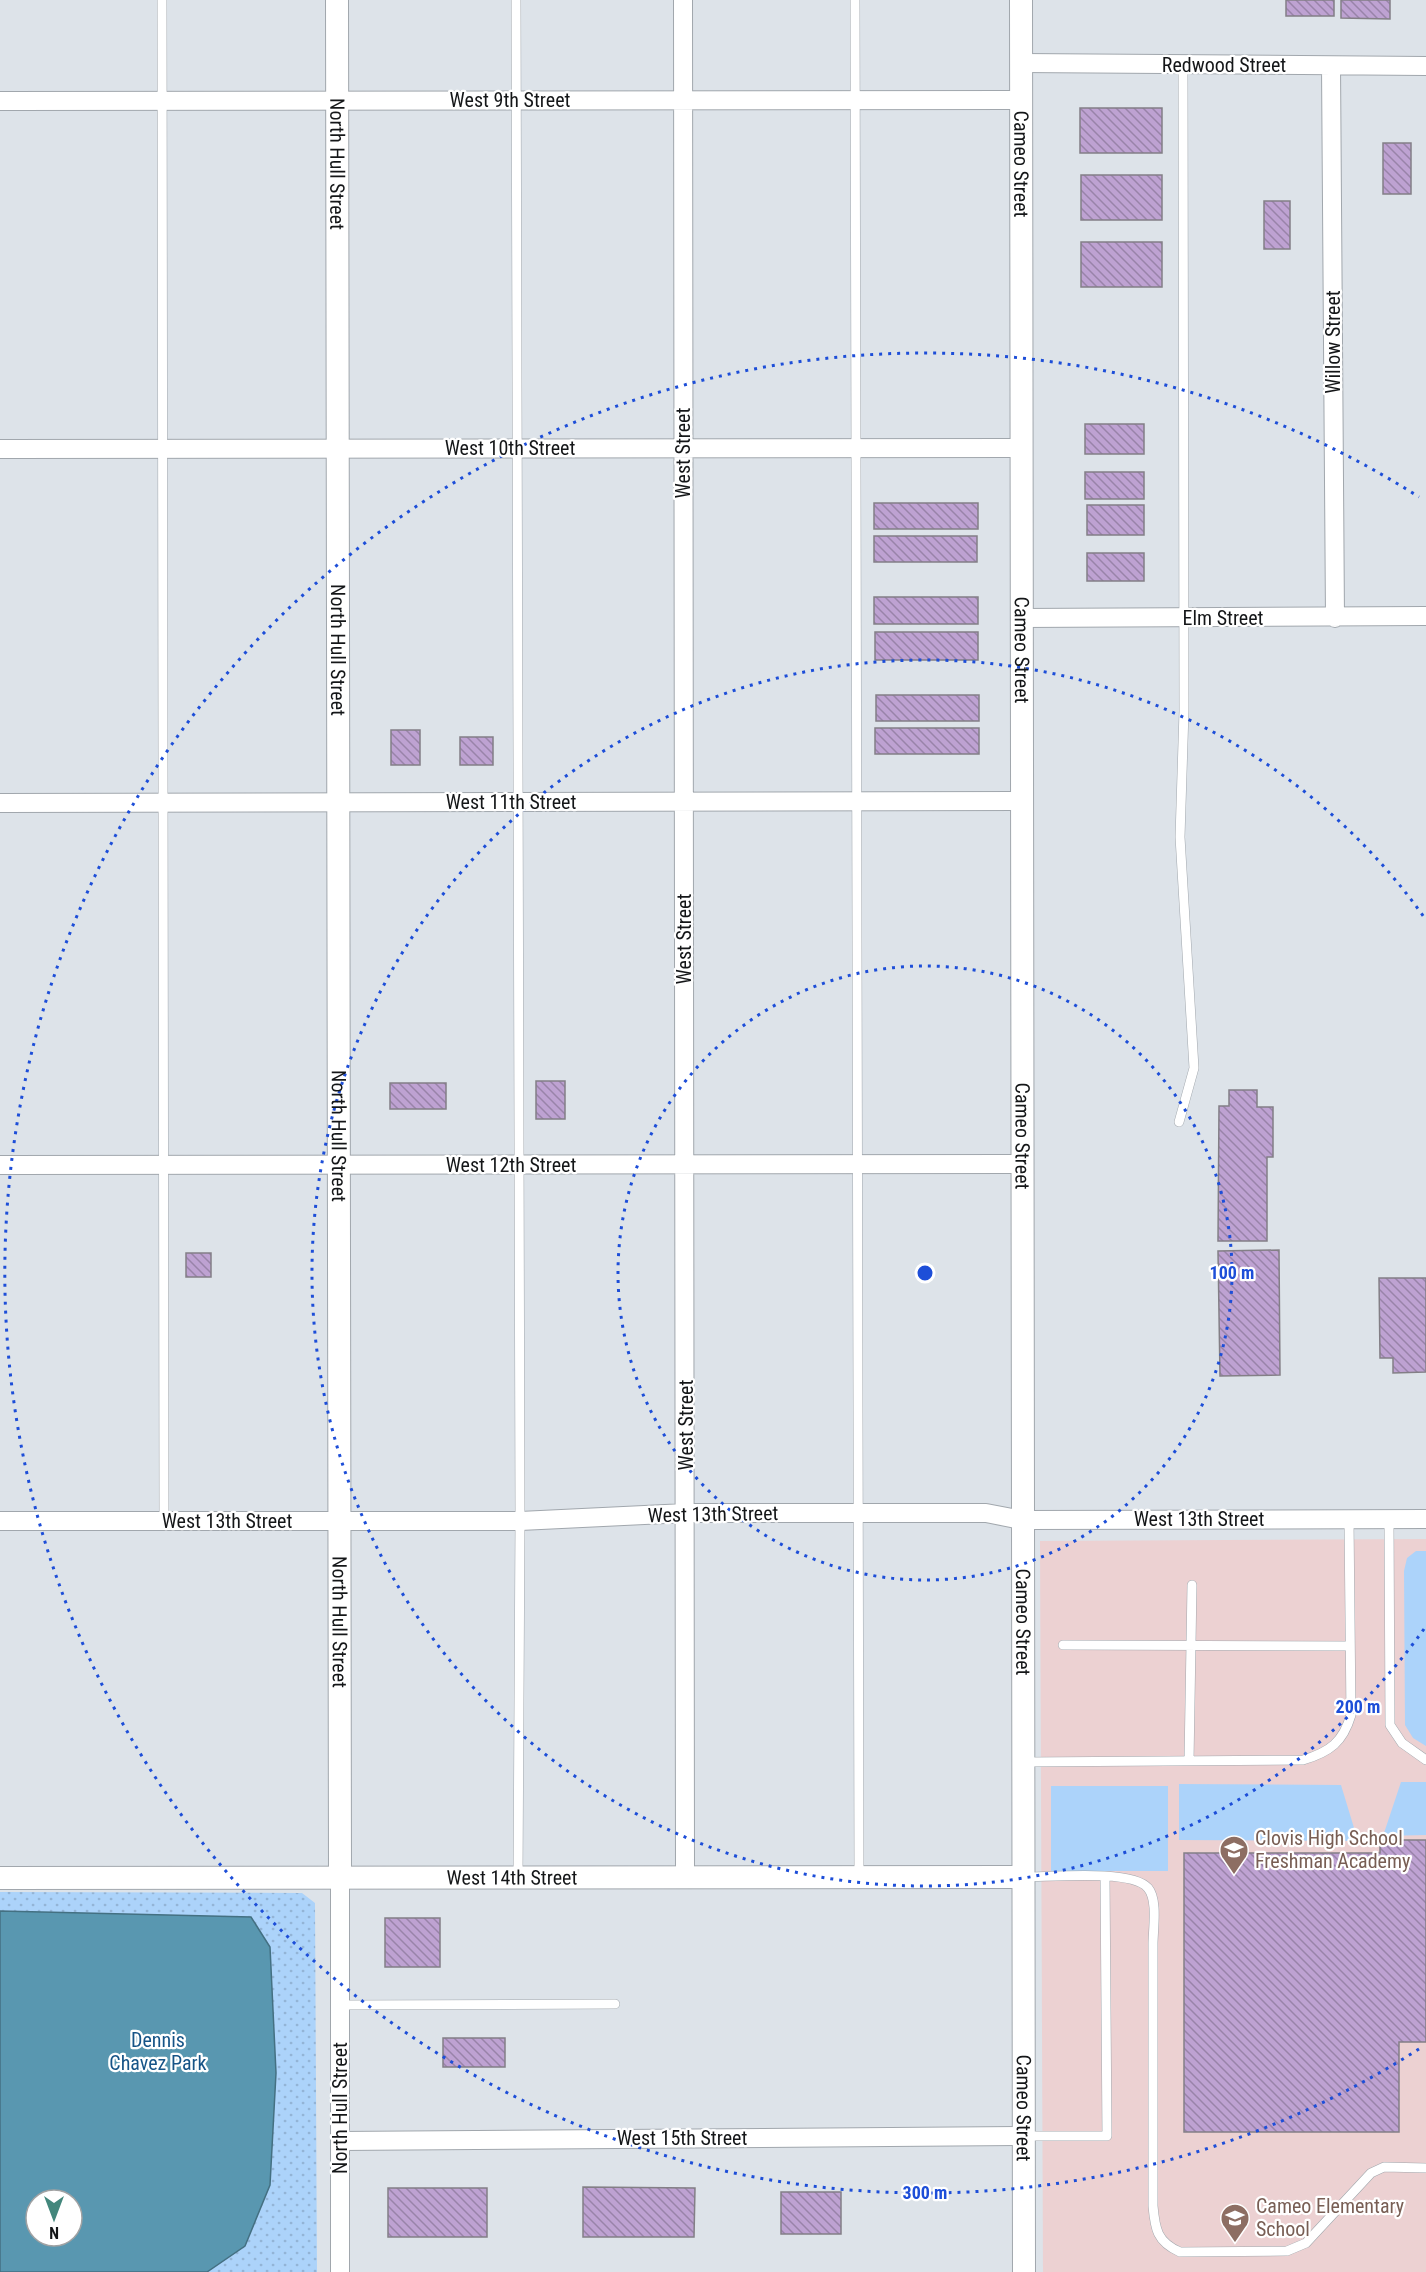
<svg xmlns="http://www.w3.org/2000/svg" width="1426" height="2272" font-family="'Roboto Condensed',sans-serif">
  <style>
    .commercial { fill: #ecd1d2 }
    .grass { fill: #acd3fa }
    .park { fill: url(#park-dots); fill-rule: evenodd }
    .water { fill: #5997b0; stroke: #447082; stroke-width: 1.5; fill-rule: evenodd }
    .building { fill: url(#building-back-hatch); stroke: #837f86; stroke-width: 1.5 }
    .lines { fill: none; stroke-linecap: round; stroke-linejoin: round }
    .service-casing { stroke: #a1a7ad; stroke-width: 10 }
    .minor-casing { stroke: #a1a7ad; stroke-width: 20 }
    .tertiary-casing { stroke: #a1a7ad; stroke-width: 24 }
    .service { stroke: #fff; stroke-width: 9 }
    .minor { stroke: #fff; stroke-width: 18 }
    .tertiary { stroke: #fff; stroke-width: 22 }
    .ring { fill: none; stroke: #1d4ed8; stroke-width: 3; stroke-dasharray: 3 6 }
    .labels { text-anchor: middle; dominant-baseline: central; stroke-width: 4.5; stroke-linejoin: round; paint-order: stroke }
    .street-label { font-size: 20px; fill: #141618; stroke: #fff }
    .education-label { font-size: 20px; fill: #785e54; stroke: #fff; text-anchor: start }
    .park-label { font-size: 20px; fill: #165487; stroke: #fff }
    .centre { fill: #1d4ed8; stroke: #fff; stroke-width: 3 }
    .ring-label { font-size: 18px; text-anchor: middle; font-weight: bold; fill: #1d4ed8; stroke: #fff; stroke-width: 4.5; stroke-linejoin: round; paint-order: stroke }
  </style>
  <defs>
    <pattern id="park-dots" width="8" height="8" patternUnits="userSpaceOnUse" patternTransform="scale(1.5)"><rect width="8" height="8" fill="#acd3fa"/><path d="M2 2h.1M6 6h.1" fill="none" stroke="#93b4d6" stroke-width="1.8" stroke-linecap="round"/></pattern>
    <pattern id="building-back-hatch" width="6" height="6" patternUnits="userSpaceOnUse" patternTransform="scale(1.5)"><rect width="6" height="6" fill="#bea2d2"/><path d="M-1 5l2 2M0 0l6 6M5-1l2 2" fill="none" stroke="#9983a9"/></pattern>
  </defs>
  <rect width="100%" height="100%" fill="#dde3e9"/>
  <!-- commercial -->
  <path class="commercial" d="M1426,1539v733h-383l-3,-731z"/>
  <!-- grass -->
  <path class="grass" d="M1416,1551h10v195l-13,-8 -8,-13 -1,-154 3,-13z
    M1401,1782h25v53l-43,1z
    M1179,1784l162,1 17,56 -179,-1z
    M1051,1786h117v85h-117z"/>
  <!-- park -->
  <path class="park" d="M0,1892l302,1 13,10 2,369h-317zM36,2200h36v36h-36z"/>
  <!-- water -->
  <path class="water" d="M0,1911l251,6 19,30 6,126 -6,112 -25,61 -38,26h-207zM36,2200h36v36h-36z"/>
  <!-- building -->
  <path class="building" d="M1286,0h48v16h-48z
    M1341,0h49v19l-49,-1z
    M1080,108h82v45h-82z
    M1383,143h28v51h-28z
    M1081,175h81v45h-81z
    M1264,201h26v48h-26z
    M1081,242h81v45h-81z
    M1085,424h59v30h-59z
    M1085,472h59v27h-59z
    M874,503h104v26h-104z
    M1087,505h57v30h-57z
    M874,536h103v26h-103z
    M1087,553h57v28h-57z
    M874,597h104v27h-104z
    M875,632h103v28h-103z
    M876,695h103v26h-103z
    M875,728h104v26h-104z
    M391,730h29v35h-29z
    M460,737h33v28h-33z
    M536,1081h29v38h-29z
    M390,1083h56v26h-56z
    M1229,1090h28v17h16v50h-6v84h-49l1,-135h10z
    M1279,1250l1,125 -60,1 -2,-125z
    M186,1253h25v24h-25z
    M1379,1278h47v94l-33,1v-15h-13z
    M1380,1840h46v202h-27v90h-215v-279h196z
    M385,1918h55v49h-55z
    M443,2038h62v29h-62z
    M583,2187l112,1 -1,49h-111z
    M388,2188h99v49h-99z
    M781,2192h60v42h-60z"/>
  <g class="lines">
    <!-- service casing -->
    <g class="service-casing">
      <path id="service" d="M162,0l2,1521
        M516,0l4,1521 -2,357
        M855,0l4,1877
        M1179,1122l15,-54 -14,-231 4,-126 -1,-646
        M1389,1521l1,204 12,18 24,17
        M1063,1645l287,1
        M1189,1761l3,-176
        M1025,1762l278,-2c27,-8 40,-18 48,-45l-2,-195
        M1025,1877c26,0 107,-8 123,11 10,12 5,41 5,56v262c2,23 4,36 27,46l107,-1 19,-8 65,-70 13,-6 42,1
        M340,2005l275,-1
        M1023,2136h84l-2,-259"/>
    </g>
    <!-- minor casing -->
    <g class="minor-casing">
      <path id="minor" d="M683,0l2,1878
        M1021,63l405,3
        M1331,66l4,552
        M0,101l1020,-1
        M0,449l1021,-1
        M1021,618l405,-2
        M0,803l1021,-2
        M0,1165l1022,-1
        M0,1521h520l166,-8h300l36,7 404,-1
        M340,1878v394
        M340,2141l683,-5"/>
    </g>
    <!-- tertiary casing -->
    <g class="tertiary-casing">
      <g id="tertiary">
        <path id="s1" d="M337,0l3,1878"/>
        <path id="s2" d="M1021,0l3,2272"/>
        <path id="s3" d="M0,1878l1023,-1"/>
      </g>
    </g>
    <!-- service -->
    <use href="#service" class="service"/>
    <!-- minor -->
    <use href="#minor" class="minor"/>
    <!-- tertiary -->
    <use href="#tertiary" class="tertiary"/>
  </g>
  <!-- distance rings -->
  <g class="ring">
    <circle cx="925" cy="1273" r="307"/>
    <path d="M1424 1629A613 613 0 1 1 1424 917"/>
    <path d="M1419 2049A920 920 0 1 1 1419 497"/>
  </g>
  <!-- icons -->
  <defs>
    <g id="school-pin" transform="scale(1.5)"><path d="M0 17L-7.5 6A9.5 9.5 0 1 1 7.5 6Z" fill="#8d6e63" stroke="#fff"/><path d="M0-5L7-2L0 1L-7-2ZM-4 1L0 2.5L4 1V4Q0 6-4 4Z" fill="#fff"/></g>
  </defs>
  <g fill-rule="evenodd">
    <use href="#school-pin" x="1234" y="1850"/>
    <use href="#school-pin" x="1235" y="2218"/>
  </g>
  <g class="labels">
    <!-- street labels -->
    <g class="street-label">
      <text x="1224" y="65">Redwood Street</text>
      <text x="510" y="100">West 9th Street</text>
      <text stroke="none"><textPath href="#s1" startOffset="164">North Hull Street</textPath></text>
      <text stroke="none"><textPath href="#s2" startOffset="164">Cameo Street</textPath></text>
      <text transform="translate(1333 342) rotate(-90)">Willow Street</text>
      <text x="510" y="448">West 10th Street</text>
      <text transform="translate(683 453) rotate(-90)">West Street</text>
      <text x="1223" y="618">Elm Street</text>
      <text stroke="none"><textPath href="#s1" startOffset="650">North Hull Street</textPath></text>
      <text stroke="none"><textPath href="#s2" startOffset="650">Cameo Street</textPath></text>
      <text x="511" y="802">West 11th Street</text>
      <text transform="translate(684 939) rotate(-90)">West Street</text>
      <text stroke="none"><textPath href="#s1" startOffset="1136">North Hull Street</textPath></text>
      <text stroke="none"><textPath href="#s2" startOffset="1136">Cameo Street</textPath></text>
      <text x="511" y="1165">West 12th Street</text>
      <text transform="translate(686 1425) rotate(-90)">West Street</text>
      <text transform="translate(713 1514) rotate(-1)">West 13th Street</text>
      <text x="1199" y="1519">West 13th Street</text>
      <text x="227" y="1521">West 13th Street</text>
      <text stroke="none"><textPath href="#s1" startOffset="1622">North Hull Street</textPath></text>
      <text stroke="none"><textPath href="#s2" startOffset="1622">Cameo Street</textPath></text>
      <text stroke="none"><textPath href="#s3" startOffset="512">West 14th Street</textPath></text>
      <text transform="translate(340 2108) rotate(-90)">North Hull Street</text>
      <text stroke="none"><textPath href="#s2" startOffset="2108">Cameo Street</textPath></text>
      <text x="682" y="2138">West 15th Street</text>
    </g>
    <!-- education labels -->
    <g class="education-label">
      <text x="1255" y="1838">Clovis High School<tspan x="1255" dy="23">Freshman Academy</tspan></text>
      <text x="1256" y="2206">Cameo Elementary<tspan x="1256" dy="23">School</tspan></text>
    </g>
    <!-- park labels -->
    <g class="park-label">
      <text x="158" y="2040">Dennis<tspan x="158" dy="23">Chavez Park</tspan></text>
    </g>
  </g>
  <circle cx="925" cy="1273" r="9" class="centre"/>
  <g class="ring-label">
    <text x="1232" y="1279">100 m</text>
    <text x="1358" y="1713">200 m</text>
    <text x="925" y="2199">300 m</text>
  </g>
  <!-- north arrow -->
  <g transform="translate(54 2218) rotate(180)"><circle r="28" fill="#ffffff" stroke="#a1a2a3" stroke-width="1.5"/>
  <path d="M0-4.5L10 22L0 15L-10 22Z" fill="#43877c"/>
  <text y="-9" font-size="16" font-weight="bold" text-anchor="middle" fill="#141618">N</text>
  </g>
</svg>
